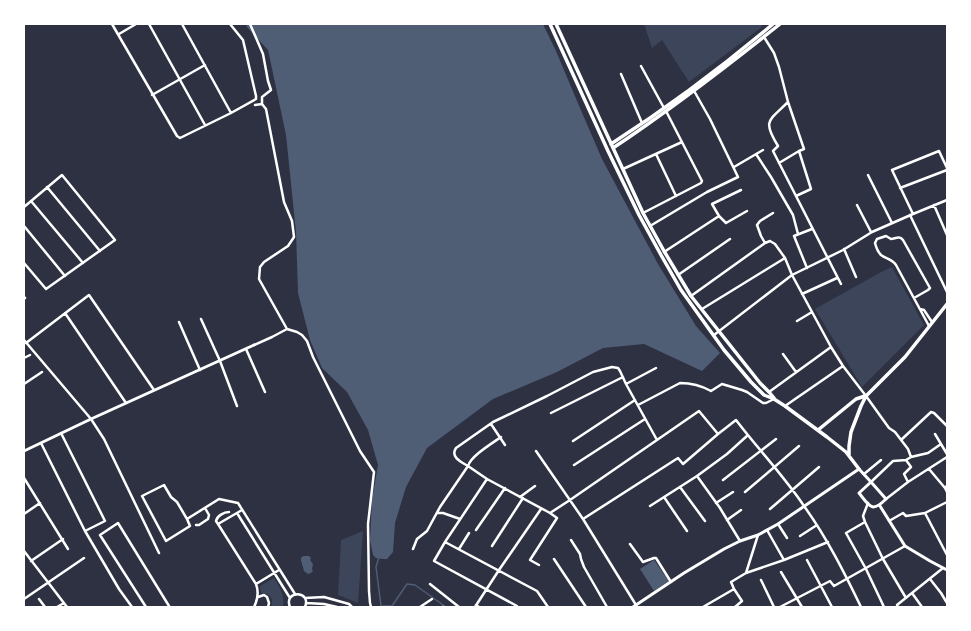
<svg xmlns="http://www.w3.org/2000/svg" width="971" height="631" font-family="'DM Sans',sans-serif">
  <style>
    .green { fill: #3c4559 }
    .water { fill: #4f5d75 }
    .lines { fill: none; stroke-linecap: round; stroke-linejoin: round }
    .stream { stroke: #4f5d75; stroke-width: 1.5 }
    .minor { stroke: #fff; stroke-width: 2.5 }
    .tertiary { stroke: #fff; stroke-width: 3 }
    .secondary { stroke: #fff; stroke-width: 3.5 }
  </style>
  <rect width="100%" height="100%" fill="#2d3142"/>
  <!-- green -->
  <path class="green" d="M644,24h117l1,3 -73,55 -27,-42 -10,8z
    M892,267l32,58 -62,62 -47,-78 66,-37z
    M363,531l-5,72 -20,-8 3,-55z
    M274,578c6,10 11,17 9,29h-12c3,-8 -1,-14 -10,-14l-1,-7z"/>
  <!-- water -->
  <path class="water" d="M246,24h297l13,27 21,50 25,58 56,105 38,62 24,27 -18,18 -58,-27 -41,4 -46,24 -64,27 -66,49 -21,39 -11,36 -2,29 -6,7h-4l-7,-1 -3,-3 -3,-15 2,-40 6,-35 -10,-35 -21,-38 -25,-24 -12,-28 -12,-47 -2,-61 -10,-97 -18,-85 -21,-23z
    M303,556h6l2,2 -1,2 3,4 -1,5 1,2 -2,2 -3,1 -4,-3 -1,-4 -1,-2v-2l-1,-2v-3z
    M654,560l15,21 -15,10 -14,-22z"/>
  <g class="lines">
    <!-- stream -->
    <path class="stream" d="M379,557l-3,10 5,39h11l15,-22 8,1 31,22"/>
    <!-- minor -->
    <path class="minor" d="M112,24l65,112 3,2 51,-25 25,-14v-3l-13,-56 -13,-16
      M149,24l56,101
      M182,24l49,89
      M250,24l13,30 5,27 3,9 -9,7v7
      M119,34l17,-10
      M764,37l10,16 5,14 9,35 16,47 -5,2 12,38 -15,7
      M641,66l23,42
      M621,74l21,49
      M152,95l53,-30
      M788,102c-19,19 -26,18 -10,44l-5,5 68,133
      M255,105l7,-1 4,5 18,93 8,19 2,16 -6,9 -24,16 -4,5 -1,12 28,50 10,3 5,3 5,6 6,16 47,94 14,21 -6,52 1,67 1,12 1,4
      M656,154l20,42
      M756,154l15,23 22,38 5,19
      M779,163l20,-12
      M734,167l29,-17
      M623,169l59,-27
      M868,175l24,48
      M47,187l53,64
      M900,188l47,-18
      M31,201l52,62
      M857,205l14,27
      M934,205l13,30
      M24,207l38,-32 53,65 -69,49 -22,-26
      M643,213l58,-30 1,-2 -36,-70
      M913,214l-21,-44 47,-19 8,17
      M910,215l37,77
      M719,216l7,7 21,-12
      M24,226l41,50
      M650,226l57,-34 31,-15 -28,-58 -17,-30
      M765,243l-4,-7 -4,-11 3,-4 13,-8
      M844,249l12,28
      M664,252l55,-36 -7,-12 29,-14
      M807,268l-13,-32 18,-7
      M678,275l52,-36
      M802,294l35,-16
      M691,296l74,-53 5,-2 5,3 10,14 7,17 39,72 12,19 23,30 23,32 6,4 13,17 3,8
      M24,297l1,1
      M914,298l14,-8 2,-2 -27,-48c-4,-5 -8,-1 -12,-1l-5,-3 -9,3 -2,4c1,4 3,9 6,12 5,4 11,4 15,10l33,61
      M702,309l83,-51
      M920,309l4,1 8,12
      M65,313l61,90
      M201,319l19,42 17,45
      M797,321l15,-9
      M179,322l21,48
      M714,335l78,-60 51,-25 29,-18 41,-18 34,-14
      M24,340l67,79 13,20 55,114
      M26,343l63,-48 65,95
      M254,345l18,-8 15,-8
      M246,349l19,43
      M783,354l13,18
      M24,358l6,-3
      M24,384l18,-12
      M626,384l30,-16
      M769,392l62,-45
      M638,405l42,-22c10,0 22,3 31,8l11,-7 20,6 5,2 16,11h3l8,-4
      M785,406l58,-40
      M551,413l72,-36
      M491,424l14,21
      M61,433l44,88 -20,10
      M935,434l12,20
      M501,437c-10,7 -30,19 -33,29 -7,-4 -18,-9 -12,-18l37,-26 54,-26 46,-24 19,-5 6,1 2,3 6,13 31,56
      M901,440l30,-28 3,1 13,13
      M573,441l62,-41
      M41,443l44,88 34,58 13,18
      M536,451l47,68 53,86
      M906,460l5,7 -7,7 4,8
      M574,465l71,-46
      M929,469l16,19
      M864,474l17,-14
      M697,476l23,32 20,33
      M24,478l44,71
      M723,480l53,-41
      M871,482l22,-21 13,-1 5,-3 17,-4 13,-9
      M947,486l-2,2 2,4
      M680,487l25,34
      M745,492l54,-46
      M520,497l15,-11
      M664,497l23,34
      M886,499l22,-17 39,-25
      M947,502l-22,11 22,42
      M716,503l17,-11
      M868,503l-5,13 2,6 18,37 23,39
      M650,506l47,-30 30,-22 21,-19
      M770,509l49,-42
      M242,510l-24,14 38,60 23,-14
      M237,513l53,85
      M437,513h6l17,6
      M24,514l16,-11
      M187,519l-10,-17 -6,-5 -7,-12 -22,11 24,45 24,-15 -3,-7 32,-20 19,4 57,91
      M583,519l95,-61 5,6 35,-30 18,-14c22,29 48,56 68,86 23,32 40,66 57,101
      M727,520l14,-10
      M889,521l14,-8 3,3 19,-3
      M865,522l-19,11 20,36 18,38
      M218,524l-2,-3c1,-5 8,-9 13,-9
      M778,524l9,14
      M196,525h3l9,-6 1,-4 -4,-7
      M476,530l29,-42
      M767,530l17,30
      M800,536l17,-11
      M571,540l9,14 1,5 3,8 23,40
      M445,542l92,49 11,16
      M630,544l13,18 11,-4h2l15,24
      M492,546l31,-48
      M413,549l4,-10 10,-8 13,-24 28,-41 19,13
      M459,549l10,-16
      M24,551l43,56
      M554,559l32,48
      M807,560l25,47
      M31,561l32,-22
      M539,565l-9,-5 27,-42 -7,-5
      M781,572l21,35
      M746,573l12,-38
      M930,579l11,14 6,10
      M761,580l13,27
      M430,584l29,23
      M912,593l10,14
      M258,597l6,-2 3,2 2,6 -1,4
      M305,598l19,-1 25,7 3,3
      M24,599l60,-41
      M39,599l6,8
      M306,603l18,1 13,3
      M476,605l3,2
      M517,606l-83,-45 11,-19 42,-63 63,34 20,-13 129,-89 19,23
      M57,607l7,-4
      M146,607l-46,-72 18,-12 51,83 -1,1
      M254,607c4,-8 5,-15 2,-23
      M290,607c-7,-17 22,-17 15,0
      M420,607l12,-8
      M442,607h1
      M475,607l24,-37 42,-61
      M703,607l31,-18
      M735,607l7,-6 -8,-12 -3,-7 15,-9 38,-13 44,-18
      M780,607l50,-26 4,5 71,-40
      M898,607l-1,-2 46,-37"/>
    <!-- tertiary -->
    <path class="tertiary" d="M24,451l67,-32 163,-74
      M871,482l15,17c-14,14 -16,8 -27,-6z
      M880,506l25,40 25,15 17,9
      M633,607l51,-34 40,-24 16,-8 18,-6 20,-11 81,-55 12,13"/>
    <!-- secondary -->
    <path class="secondary" d="M550,24l58,127 31,64 22,40 20,35 43,60 27,32 13,13 10,4 11,7 42,31 19,15 13,17
      M556,24l87,189 21,38 27,45 69,87 9,9 5,6
      M611,144c56,-36 111,-77 162,-120
      M613,148c57,-38 113,-81 167,-124
      M818,430l38,-31 9,-3
      M849,455v-9l2,-14 10,-26 5,-10 39,-39 42,-53"/>
  </g>
  <!-- border -->
  <rect width="971" height="631" fill="none" stroke="#ffffff" stroke-width="50"/>
</svg>
